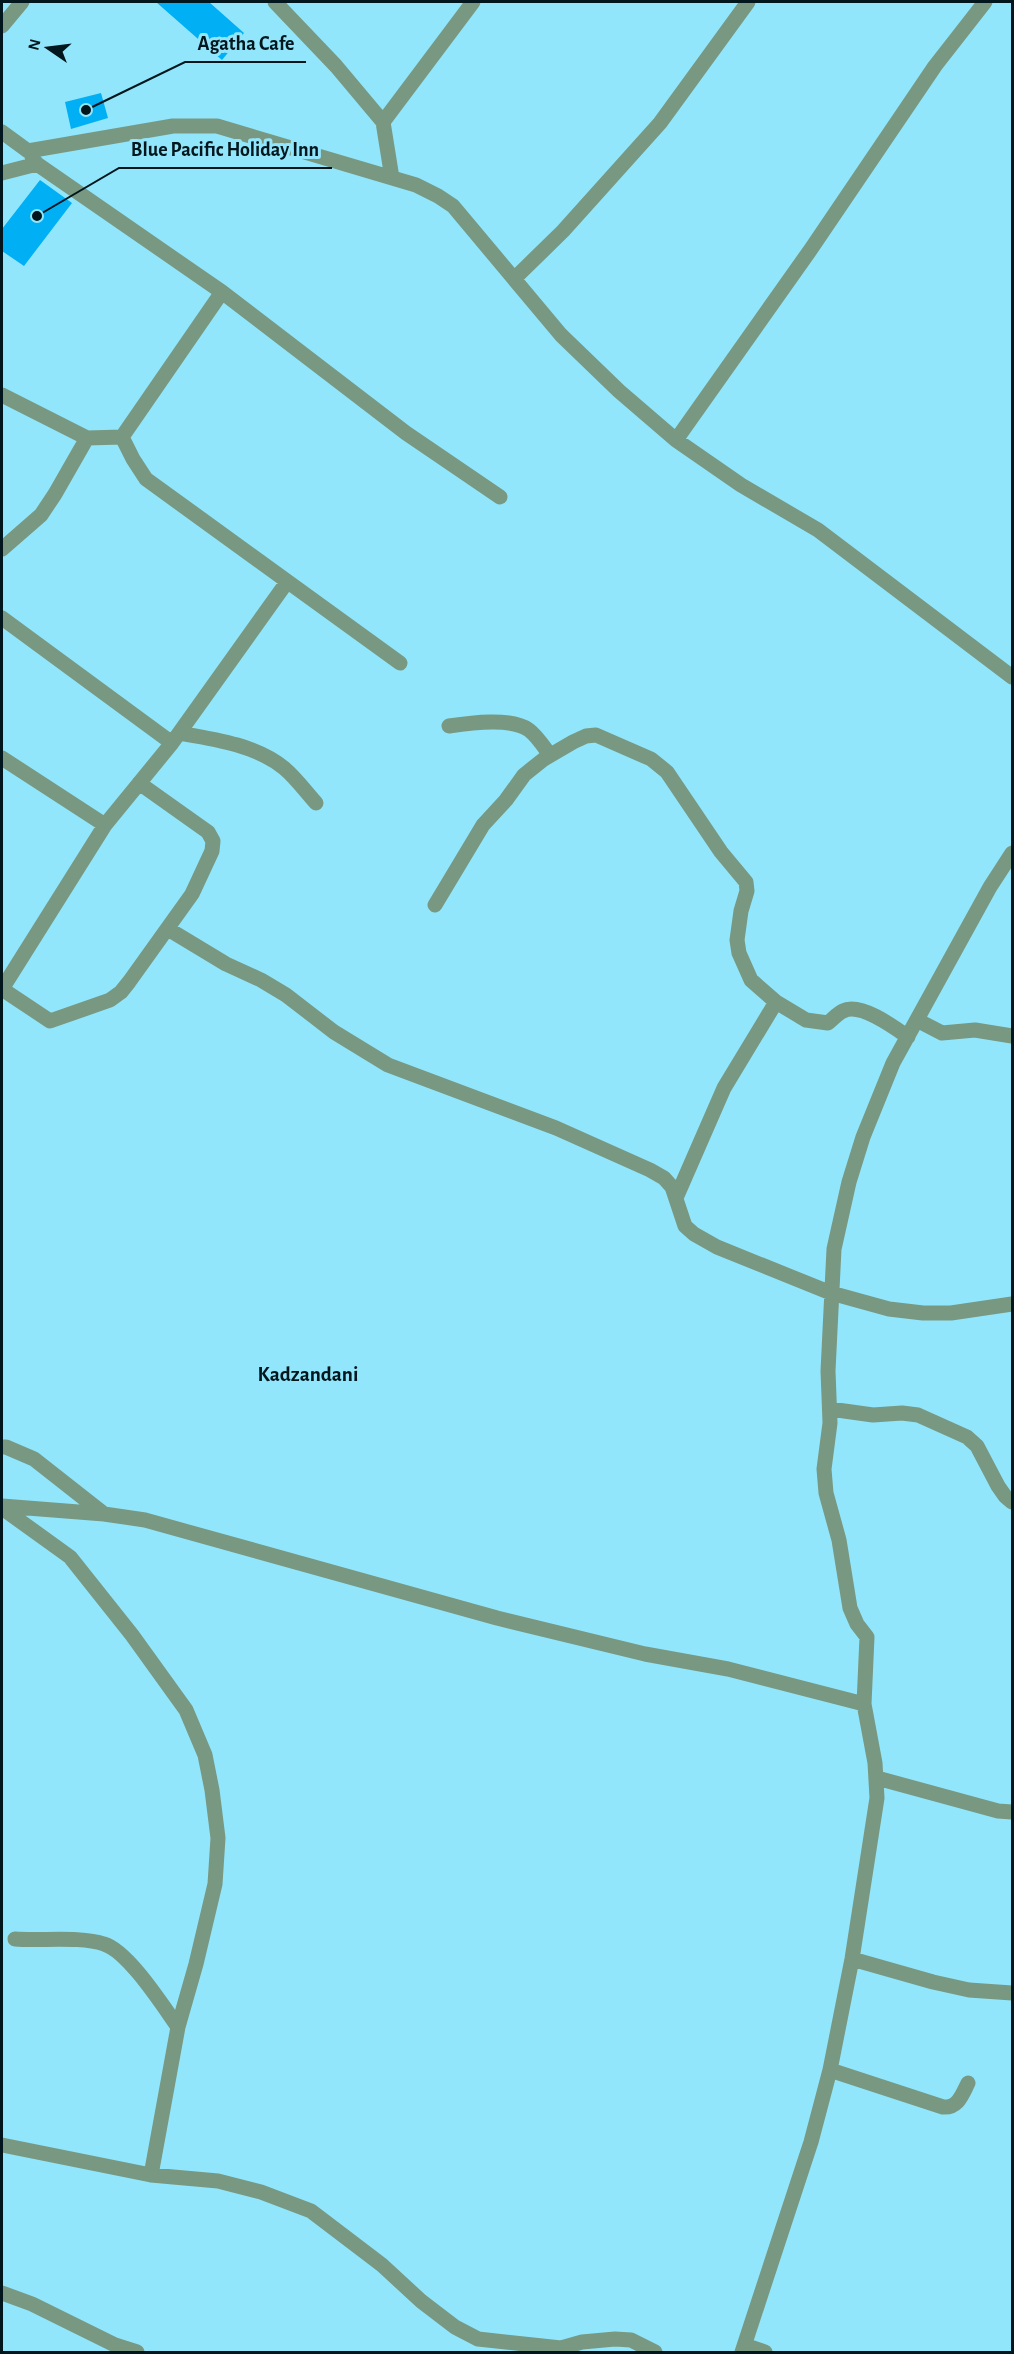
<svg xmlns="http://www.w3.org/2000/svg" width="1014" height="2354" font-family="'Alegreya Sans',sans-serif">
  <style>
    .building { fill: #00aff4 }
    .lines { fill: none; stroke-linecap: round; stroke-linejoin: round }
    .minor { stroke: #789882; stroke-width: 15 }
    .labels { text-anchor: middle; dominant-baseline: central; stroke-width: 6; stroke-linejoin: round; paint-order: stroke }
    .quarter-label { font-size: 21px; font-weight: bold; fill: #01171d; stroke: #92e6fb }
    .leader { fill: none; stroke: #01171d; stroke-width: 2 }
    .callout-dot { fill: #01171d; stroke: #92e6fb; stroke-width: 2 }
    .callout-label { font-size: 20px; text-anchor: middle; font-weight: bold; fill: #01171d; stroke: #92e6fb; stroke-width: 6; stroke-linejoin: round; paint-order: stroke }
  </style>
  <rect width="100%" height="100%" fill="#92e6fb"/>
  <!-- building -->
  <path class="building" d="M156,2h53l35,31 -22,27z
    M101,93l7,25 -37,11 -6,-27z
    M40,180l32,23 -48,63 -22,-15v-22z"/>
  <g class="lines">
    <!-- minor -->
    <path class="minor" d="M275,2l61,64 47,56 9,56
      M2,26l20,-24
      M383,122l90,-120
      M2,132l26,19 145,-25h44l199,59 22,11 15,10 108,129 58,56 57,49 65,45 77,45 194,147
      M37,164l185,128 184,141 94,64
      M2,173l35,-9 -5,-7
      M515,278l48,-47 97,-108 88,-121
      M2,395l85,43 35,-1
      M122,437l11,22 13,20 254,184
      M122,437l100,-145
      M676,440l135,-191 124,-183 50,-64
      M2,549l39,-34 14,-21 32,-56
      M2,618l170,125
      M449,726c20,-3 62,-9 80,4 8,6 15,17 21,25
      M179,733c35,6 77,12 105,35 12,10 22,24 32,35
      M2,758l103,67
      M435,905l48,-80 23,-25 18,-25 20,-16 29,-17 13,-6 10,-1 55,24 16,13 54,80 25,30 1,9 -6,20 -4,29 2,13 12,27 25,22 30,18 22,3c5,-4 10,-10 15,-12 17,-9 51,16 65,26
      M168,929l58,35 35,16 25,15 48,37 54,33 168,63 94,42 14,8 8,9 13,39 9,8 23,13 114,46 58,16 34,4h28l61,-9
      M2,989l103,-164 67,-82 115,-161
      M2,989l48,32 60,-21 11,-8 8,-10 63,-88 20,-43 1,-10 -5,-9 -69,-49
      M917,1020l25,13 33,-3 37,6
      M676,1198l48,-110 52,-86
      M830,1409l43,6 29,-2 16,2 49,22 10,9 21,40 7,10 7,6
      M2,1447h4l28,12 70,55
      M2,1506l102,8 41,6 352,98 148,36 83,15 136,35
      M2,1508l68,49 62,78 54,75 19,45 7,35 6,48 -3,46 -19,80 -18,63 -27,148
      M877,1778l121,33 14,1
      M15,1939c26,2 66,-3 89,5 24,7 59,62 74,83
      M852,1959l81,23 36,8 43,3
      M830,2070l113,37c15,1 19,-12 25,-24
      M2,2145l149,30 67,6 43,11 50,19 71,54 39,36 34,26 23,12 83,9 21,-6 33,-3 16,1 24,12
      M2,2293l30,11 83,41 22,7
      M745,2345l20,7
      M742,2352l69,-210 19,-72 22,-111 25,-161 -2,-35 -11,-59 3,-67 -10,-13 -7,-16 -11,-68 -13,-47 -2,-24 6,-46 -2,-52 6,-122 15,-67 14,-45 30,-74 97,-176 22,-34"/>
  </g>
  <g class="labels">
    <!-- quarter labels -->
    <g class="quarter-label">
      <text x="308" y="1374">Kadzandani</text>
    </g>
  </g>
  <!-- callouts -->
  <path class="leader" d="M86 110L185 62H306M37 216L119 168H332"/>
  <g class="callout-dot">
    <circle cx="86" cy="110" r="6"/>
    <circle cx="37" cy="216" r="6"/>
  </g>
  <g class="callout-label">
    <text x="246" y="50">Agatha Cafe</text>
    <text x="225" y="156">Blue Pacific Holiday Inn</text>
  </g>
  <!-- border -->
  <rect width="1014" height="2354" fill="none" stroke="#01171d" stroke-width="6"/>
  <!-- north arrow -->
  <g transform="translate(48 48) rotate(284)" stroke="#92e6fb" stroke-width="4.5" paint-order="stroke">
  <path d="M0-4.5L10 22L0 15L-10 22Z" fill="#01171d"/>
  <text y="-9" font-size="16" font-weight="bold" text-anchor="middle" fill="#01171d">N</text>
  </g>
</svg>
